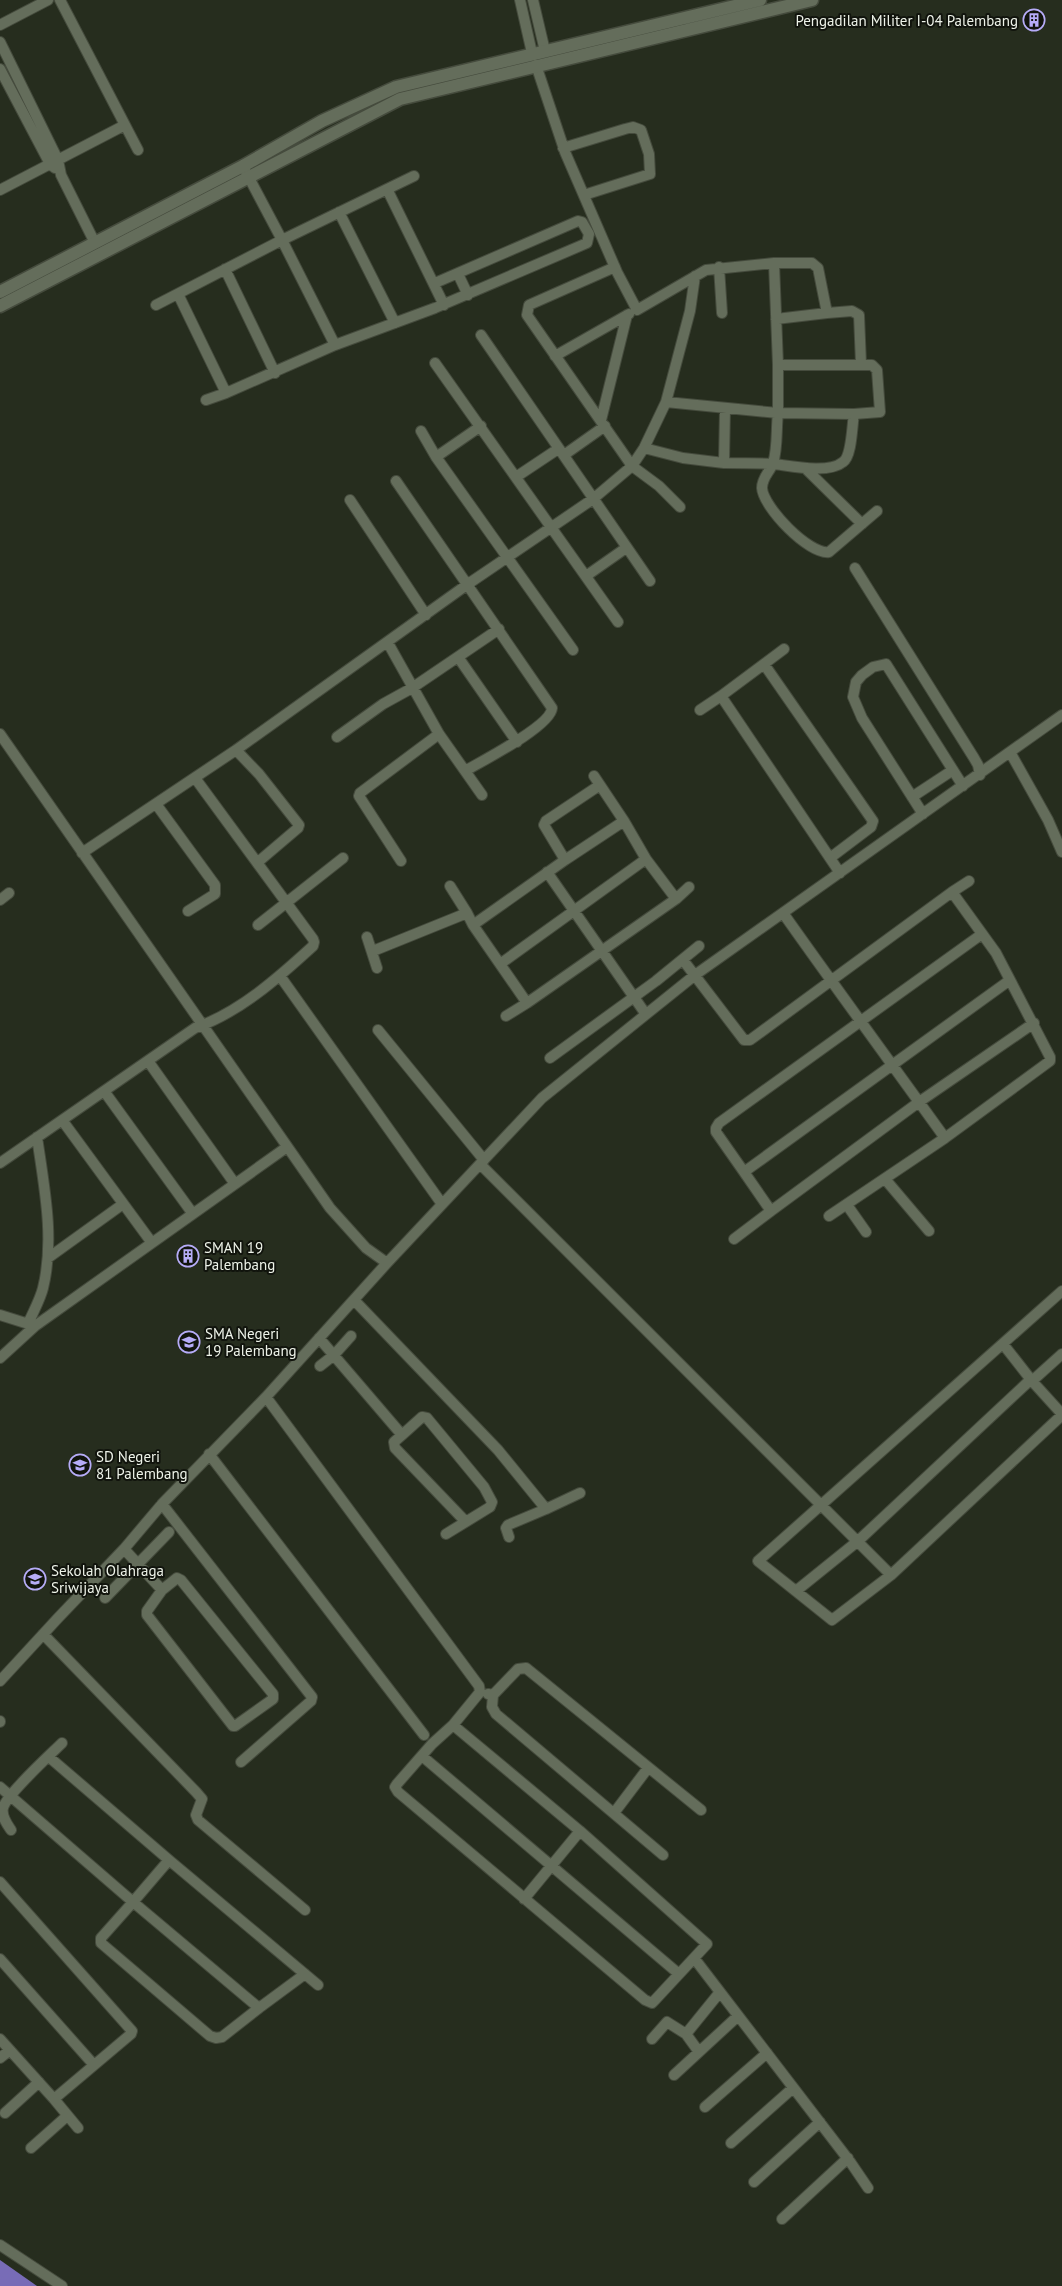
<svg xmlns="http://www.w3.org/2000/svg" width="1062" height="2286" font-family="'PT Sans',sans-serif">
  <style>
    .water { fill: #786cb7 }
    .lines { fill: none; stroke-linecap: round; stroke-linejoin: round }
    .minor-casing { stroke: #454b3d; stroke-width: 12 }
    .tertiary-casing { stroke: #454b3d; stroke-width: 15 }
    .minor { stroke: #646d5b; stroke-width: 10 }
    .tertiary { stroke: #646d5b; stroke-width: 12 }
    .labels { text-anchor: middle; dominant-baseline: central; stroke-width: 4; stroke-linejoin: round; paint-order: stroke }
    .poi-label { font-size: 15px; fill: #eef3e9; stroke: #11140d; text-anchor: start }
  </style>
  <rect width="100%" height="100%" fill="#262d1e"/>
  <!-- water -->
  <path class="water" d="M0,2260l37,26h-37z"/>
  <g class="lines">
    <!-- minor casing -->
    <g class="minor-casing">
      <path id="minor" d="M60,0l78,150
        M520,0l12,53
        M533,0l12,51
        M0,25l48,-25
        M0,42l58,118 3,15 34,68
        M536,65l29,87 52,120 20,38 69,-40 68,-7h38l6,5 9,45 25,-2 7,4 2,49
        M0,69l50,95 5,4
        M563,148l62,-19 8,-2 8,3 8,24 1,20 -66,21
        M246,172l36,68 132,-64
        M387,189l57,116
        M0,190l125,-65
        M339,212l56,111
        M774,263l4,102
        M615,267l-86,38 -2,10 105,151 27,20 21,21
        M719,267l3,46
        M225,269l50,104
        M458,274l10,21
        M178,294l48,99 109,-48
        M156,305l126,-65 53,105 100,-37 152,-65 2,-9 -7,-12 -4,-1 -143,62
        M776,319l51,-6
        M481,335l169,246
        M555,356l74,-42
        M435,363l183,259
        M206,400l20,-7
        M666,402l112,11v-48h94l5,5 3,42 -26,2
        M601,420l26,-105
        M421,431l15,26 137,193
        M644,448l39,10 41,5 1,-55
        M564,455l41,-29
        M436,457l45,-31
        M724,463c16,0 33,0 50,1 17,2 55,10 69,-2 9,-6 9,-37 11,-48l-76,-1c-2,15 0,35 -5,50 -3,9 -11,14 -11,25 1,19 47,67 67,64l48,-41
        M805,468l57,56
        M516,477l42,-28
        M396,481l156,227c-1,18 -70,53 -87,63
        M350,500l76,115
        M855,568l119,190 4,7 2,10
        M586,576l40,-28
        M388,643l51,91 43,61
        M784,649l-63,47 119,177
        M458,657l59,85
        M764,664l109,157 -2,6 -41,31
        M700,710l21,-14
        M0,734l330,474 36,40 21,15
        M337,737l46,-33 29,-16 87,-59
        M236,750l23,24 40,51 -1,3 -40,34
        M1010,752l38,68 14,32
        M594,776l30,45 -59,39 -92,65 54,78 149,-104 13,-12
        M912,797l41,-27
        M156,804l59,81v9l-27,17
        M923,814l-61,-96 -9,-21 3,-15 6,-7 11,-8 13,-3 77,122
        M82,853l154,-103 232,-166 125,-85 39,-33 12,-18 22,-46 24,-91 5,-35
        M646,859l30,40
        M565,860l-21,-35 2,-4 54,-36
        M401,861l-42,-65 1,-3 79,-59
        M547,872l98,141
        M450,886l17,27
        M952,892l17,-11
        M0,900l9,-7
        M258,925l85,-67
        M982,934l-263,189 -3,5v4l28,40 266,-192
        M367,937l10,31
        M373,951l94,-38 6,12
        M683,960l61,80h6l202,-148 44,61 54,104v4l-105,77c-54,-75 -109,-150 -162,-225
        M500,964l146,-105 -22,-38
        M280,976l162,228
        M506,1016l21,-13
        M378,1030l106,130
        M550,1058l106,-77 43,-35
        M148,1061l87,123
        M104,1091l89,123
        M62,1120l90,123
        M0,1163l195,-135c45,-16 83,-50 118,-82l1,-4 -1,-3 -118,-161
        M480,1164l411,411
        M744,1172l27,39 148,-109 115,-79
        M885,1179l44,52
        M847,1205l19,27
        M829,1216l116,-78
        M734,1239l37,-28
        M48,1258l75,-54
        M354,1300l144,150 48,59 -38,16 -2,3 3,9
        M0,1315l35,11
        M28,1324c5,-12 12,-24 15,-36 12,-49 1,-102 -6,-151
        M319,1338l83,97 20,-18 5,1 57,69 8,15 -2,5 -44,27
        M1003,1344l29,37 30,-27
        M0,1358l35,-32 252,-179
        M320,1366l14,-11 17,-19
        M266,1397l213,289 1,6 -27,33 127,106 127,113 -53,57 -2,2 -7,-3 -247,-208 -3,-5 2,-3 35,-40 21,-19
        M402,1435l-8,7 1,6 70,73
        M209,1454l215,281
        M162,1504l150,193 -1,4 -70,61
        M546,1509l34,-16
        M124,1549l38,41 15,-12 4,2 92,114v5l-38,27h-2l-86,-111v-4l15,-21
        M796,1591l62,-50 169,-158 5,-2 29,32v3l-170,159 -59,45 -74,-59 304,-270
        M105,1598l64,-66
        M43,1634l153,158 6,7 -6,16 2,5 107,90
        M0,1681l58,-63 66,-69 38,-45 104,-107 121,-134 155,-165 153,-123 367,-260
        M488,1694l5,1 -1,12 4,7 167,141
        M493,1695l25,-26 8,-1 175,142
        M0,1721v1
        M422,1756l257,218
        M49,1757l120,103
        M0,1787l133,115 36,-42 149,125
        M614,1813l34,-45
        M11,1830c-4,-6 -10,-14 -8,-22 3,-13 48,-54 59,-65
        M0,1882l132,149 -1,3 -77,65 24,29
        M524,1899l56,-68
        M133,1902l126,106 -37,29 -6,1 -6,-2 -109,-93v-5z
        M694,1958l157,205 17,25
        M0,1959l94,106
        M259,2008l46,-34
        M686,2034l34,-42
        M0,2039l54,60
        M652,2039l15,-17 19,12 13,18
        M0,2058l10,-8
        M674,2075l64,-59
        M705,2107l62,-54
        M5,2113l34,-31
        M731,2143l62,-55
        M31,2148l36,-32
        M754,2182l66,-60
        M782,2219l66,-61
        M0,2245l62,41"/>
    </g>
    <!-- tertiary casing -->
    <g class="tertiary-casing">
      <path id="tertiary" d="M0,292l243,-126 79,-45 74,-34 364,-87
        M0,306l400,-207 412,-99"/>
    </g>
    <!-- minor -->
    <use href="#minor" class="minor"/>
    <!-- tertiary -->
    <use href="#tertiary" class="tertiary"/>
  </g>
  <!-- icons -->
  <defs>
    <g id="building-ring" transform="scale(1.125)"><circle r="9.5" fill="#11140d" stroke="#b6acf8" stroke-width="1.5"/><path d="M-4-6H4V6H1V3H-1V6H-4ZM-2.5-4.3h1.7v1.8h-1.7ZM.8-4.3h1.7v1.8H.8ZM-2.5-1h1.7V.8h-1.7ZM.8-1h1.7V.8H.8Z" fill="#b6acf8"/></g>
    <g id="school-ring" transform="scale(1.125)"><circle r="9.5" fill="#11140d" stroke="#b6acf8" stroke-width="1.5"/><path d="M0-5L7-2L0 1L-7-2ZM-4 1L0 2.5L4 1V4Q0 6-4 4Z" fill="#b6acf8"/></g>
  </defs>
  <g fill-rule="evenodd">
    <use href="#building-ring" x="1034" y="20"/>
    <use href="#building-ring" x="188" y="1256"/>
    <use href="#school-ring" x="189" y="1342"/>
    <use href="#school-ring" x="80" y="1465"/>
    <use href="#school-ring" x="35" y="1579"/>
  </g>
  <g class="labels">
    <!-- poi labels -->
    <g class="poi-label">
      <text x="1018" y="20" text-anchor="end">Pengadilan Militer I-04 Palembang</text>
      <text x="204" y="1247">SMAN 19<tspan x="204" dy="17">Palembang</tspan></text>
      <text x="205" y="1333">SMA Negeri<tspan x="205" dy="17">19 Palembang</tspan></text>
      <text x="96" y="1456">SD Negeri<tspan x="96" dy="17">81 Palembang</tspan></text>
      <text x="51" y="1570">Sekolah Olahraga<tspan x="51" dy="17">Sriwijaya</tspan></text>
    </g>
  </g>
</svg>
